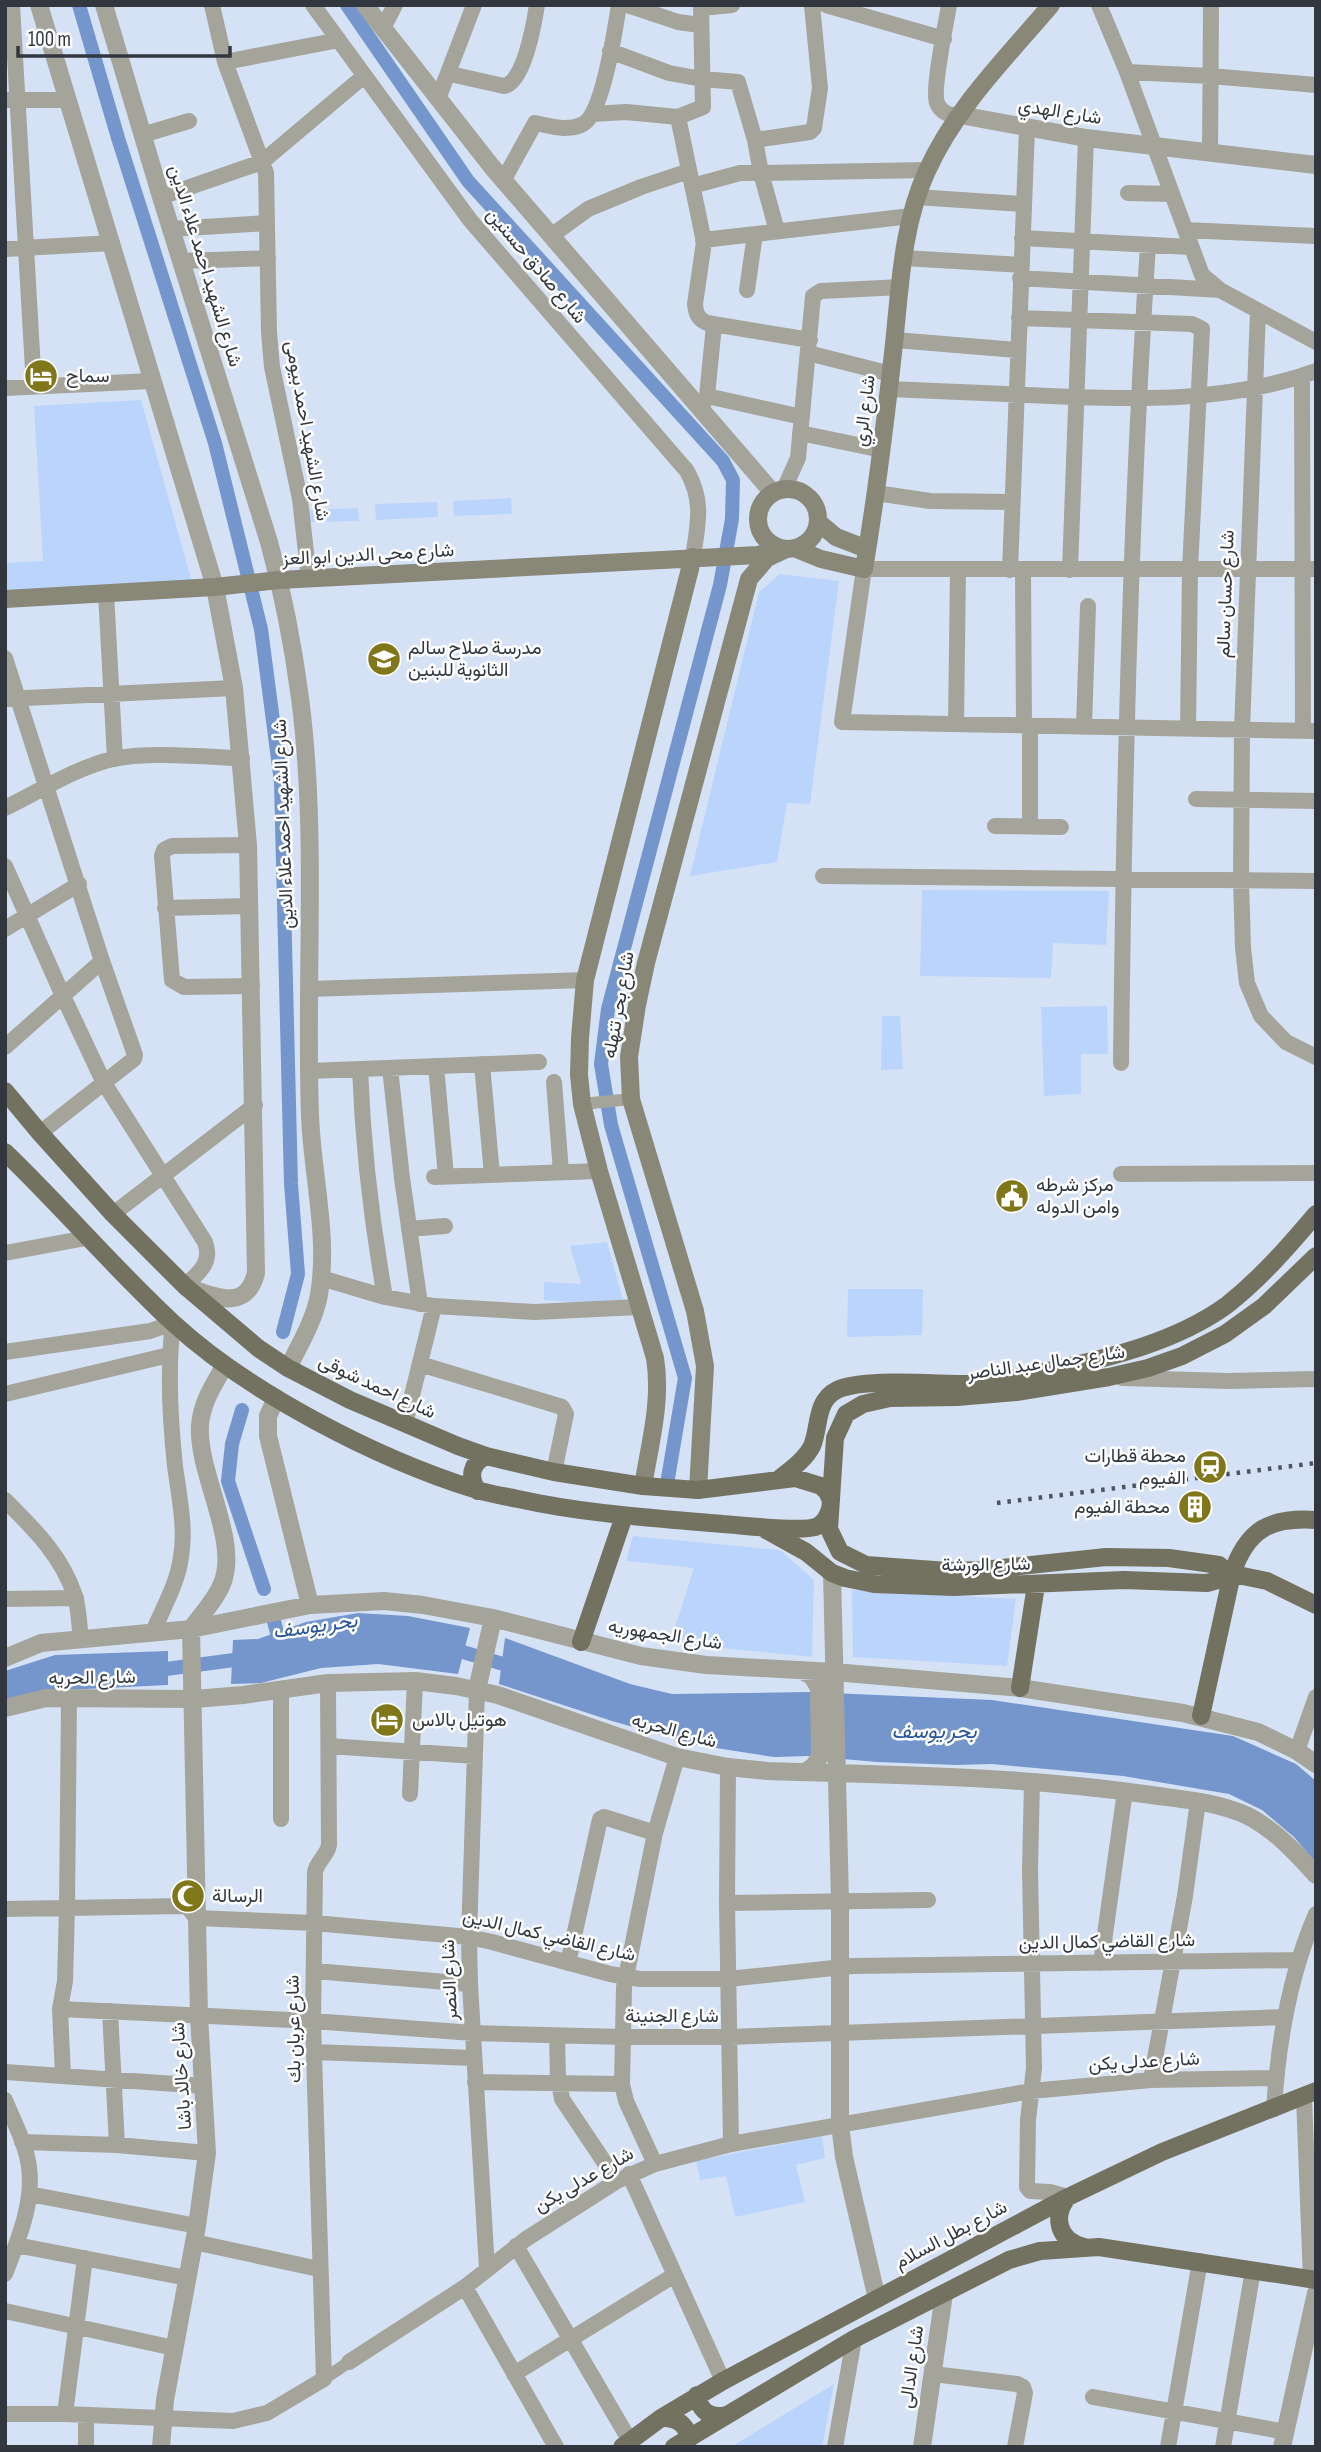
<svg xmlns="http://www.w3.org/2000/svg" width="1321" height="2452" font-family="'Sofia Sans Condensed',Vazirmatn,sans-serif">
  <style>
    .green { fill: #bbd4fc }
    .water { fill: #7496cc }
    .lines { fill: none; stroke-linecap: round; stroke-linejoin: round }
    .canal { stroke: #7496cc; stroke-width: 14 }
    .pedestrian { stroke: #a5a49a; stroke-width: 12 }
    .minor { stroke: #a5a49a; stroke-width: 16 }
    .tertiary { stroke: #a5a49a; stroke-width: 18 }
    .secondary { stroke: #888778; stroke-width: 18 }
    .primary { stroke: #737260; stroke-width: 18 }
    .rail { stroke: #4e545f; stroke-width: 4.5; stroke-dasharray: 3.5 7; stroke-linecap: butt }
    .labels { text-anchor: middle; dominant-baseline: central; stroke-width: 5; stroke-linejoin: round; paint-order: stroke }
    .street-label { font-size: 19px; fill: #32373f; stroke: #fff }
    .poi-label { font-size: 19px; fill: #32373f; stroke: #fff; text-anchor: start }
    .water-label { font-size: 21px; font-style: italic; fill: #2a5498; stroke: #fff }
  </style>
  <rect width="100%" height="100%" fill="#d5e2f6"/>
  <!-- green -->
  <path class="green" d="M141,400l51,182 -187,8v-27l38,-2 -9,-155z
    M511,498l1,16 -58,2 -1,-15z
    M437,502l1,15 -62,3 -1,-16z
    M358,508l1,13 -49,1 -1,-12z
    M780,574l59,7 -29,223 -23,-1 -10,59 -87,14 69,-284z
    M922,890l187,1 -3,54 -53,-2 -2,35 -131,-2z
    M1107,1006l1,48h-27v40l-37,2 -3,-89z
    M882,1016h18l3,53 -22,1z
    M607,1242l16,58 -38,3 -41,-3v-18l37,2 -11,-38z
    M848,1289h75l-1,46 -75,2z
    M633,1536l147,14 34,30 -2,77 -142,-14 24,-75 -68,-7z
    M852,1590l164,9 -9,67 -154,-9z
    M822,2136l3,22 -29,7 9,37 -70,15 -9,-41 -26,4 -4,-19z
    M834,2384l-12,63h-91z"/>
  <!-- water -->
  <path class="water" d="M358,1613l50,3 62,12 -12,46 -80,-10 -57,4 -60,15 -30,1 2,-44 25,-1 48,-17z
    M505,1638l125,46 42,10 136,-2 184,8 241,36 63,28 20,17v82l-22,-26 -32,-27 -33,-16 -106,-18 -131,-12 -35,1 -80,-3 -68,-6 -35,1 -77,-12 -85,-24 -113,-37z
    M168,1651v34l-123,6 -40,13v-33l50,-16z"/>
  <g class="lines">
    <!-- canal -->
    <path class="canal" d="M79,5l39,133 97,305 46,186 20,153 10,402 7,90 -15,58
      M347,5l121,176 255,280 10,19 -1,39 -12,66 -112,424 -7,55 10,61 74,253 -17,100
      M242,1410l-10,34 -4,37 36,108
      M273,1618l9,32
      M446,1647l71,21
      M151,1671l98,-13"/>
    <!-- pedestrian -->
    <path class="pedestrian" d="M582,1104l49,-5
      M324,2379l25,-17"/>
    <!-- minor -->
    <path class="minor" d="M12,5l22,382
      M212,5l13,57 41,111 3,159 3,35 28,132 9,80
      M313,5l157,215 217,251c17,31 11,52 6,86
      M627,5l51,17 22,3
      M701,5l2,102 -25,10 26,125 -9,62c1,10 3,15 12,19l103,17
      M826,5l118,34
      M949,5c-3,19 -17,85 -12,98 4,10 13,13 23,12
      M1099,5l28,67 75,203 18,15 96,52
      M701,8l31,-3
      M383,28l12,-23
      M610,51l59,22 33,6 36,3 17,58 6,33 166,-3
      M225,62l114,-22
      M1127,72l83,4 106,9
      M450,74l54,12c20,-3 30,-62 33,-81
      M438,99l36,-94
      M5,100h63
      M593,114l33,-2 52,5
      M142,135l47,-14
      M755,140l55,-8 4,-4 6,-40 -8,-83
      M1210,153l1,-148
      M503,181l32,-58c16,3 33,9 48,1 20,-11 32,-95 36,-119
      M692,186l48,-13h21l16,58
      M1128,193l44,1
      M161,197l101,-35 102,-86
      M916,197l107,7
      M171,229l96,-6
      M1185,230l131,6
      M551,236l37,-27 53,-22 48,-16
      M1022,238l168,9
      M703,240l208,-24
      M5,249l107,-6
      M904,258l117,7
      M181,261l87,-3
      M1020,278l200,12
      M747,290l8,-56
      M1258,311l-16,419 -1,150 2,68 4,35 14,33 25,26 30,15
      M1019,318l173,6 10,5 -12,240 -2,160
      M895,340l122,10
      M808,353l83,21
      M1302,376l1,355
      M5,388l147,-7
      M889,389c54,2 108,5 161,7 89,4 181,6 266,-25
      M707,396l95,21
      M703,404l4,-8 7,-71
      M800,433l82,17
      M784,489l14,-31 15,-162 8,-5 80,-4
      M876,493l54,8 82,1
      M1316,569h-452l-22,153 474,9
      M1010,570l17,-442
      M1023,570l1,156
      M1070,570l16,-432
      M106,593l9,166
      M5,658l97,303 33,94 -1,4 -94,74
      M5,699l229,-11
      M956,724l2,-153
      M1084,727l4,-121
      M1196,799l120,2
      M5,808c35,-17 70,-40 108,-49 36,-8 90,-2 129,-1
      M995,826l66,1
      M1030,826v-100
      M248,845l-76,1 -8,4 -2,6 10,124 12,7 68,-1
      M5,866l58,130 41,87 101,159c8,21 -7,31 -20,44
      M823,876l493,5
      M165,908l85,-2
      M5,929l74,-45
      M309,989l276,-9
      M5,1047l97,-86
      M1121,1063c3,-273 9,-546 27,-818
      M482,1064l10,111
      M436,1066l10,110
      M390,1068l12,110 18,126
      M360,1069c3,80 11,150 25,228
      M309,1071l230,-9
      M554,1082l7,90
      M1121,1174l195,-1
      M434,1177l165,-6
      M113,1214l142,-109
      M409,1229l36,-3
      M5,1253l81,-15
      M321,1278l64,19 49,9 101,6 104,-5
      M5,1352l145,-21 23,-8c-6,47 -3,96 2,143 4,30 11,62 6,91 -3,25 -18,51 -28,75
      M420,1364l142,43 4,7 -12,58
      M1122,1378l106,3 88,-2
      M5,1394l164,-39
      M405,1424l29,-118
      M5,1500c29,29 57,56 70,96 4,13 4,29 6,43
      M5,1599l71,-1
      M281,1689v130
      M477,1690l-8,247 1,47 17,285
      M329,1746l145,10
      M1297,1751l19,-54
      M728,1767l-1,136 4,241
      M1032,1782l-2,88 4,198 -6,52 -1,67 3,4 20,1 18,5
      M410,1794l5,-113
      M727,1903l201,-3
      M5,1909l179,-3 4,1 8,11 118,5 155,14 23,5 118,32 30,5h88l125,-13 446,-6
      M568,1963l32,-144 4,-2 51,16
      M1101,1963l24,-172
      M314,1971l156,13
      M60,2009l253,12 160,12 150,4h106l556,-20
      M110,2011l7,134
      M557,2036l1,41 4,22 55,82
      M314,2052l160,6
      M5,2072l199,14
      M63,2076l-3,-67 5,-28 2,-73 2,-210
      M1151,2080l34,-184 13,-95
      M475,2082l147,2
      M1304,2097l7,183
      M5,2100c9,22 21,44 24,67 5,36 -11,73 -24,107
      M1274,2109c4,-67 15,-133 42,-195
      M22,2142l95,3 90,8
      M655,2164l-29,-63 -4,-17 2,-97 31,-154 22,-76
      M629,2174l94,207
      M29,2194l168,32
      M194,2242l125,27
      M16,2245l171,33
      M516,2246l114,195
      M465,2287l91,160
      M5,2311l169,37
      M349,2362l116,-75 61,-48 91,-58 38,-17 76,-20 300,-53 120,-11 125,-2
      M514,2374l159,-98
      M933,2374l84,10 6,3 2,6 -10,54
      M1093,2397l193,35
      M5,2414h60l168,7 34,-8 57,-34 -11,-358 2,-149c2,-11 12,-16 14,-27l-1,-162
      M65,2414l20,-156
      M86,2447v-32
      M835,2447l19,-108
      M1168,2447l32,-186
      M1223,2447l30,-177"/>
    <!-- tertiary -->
    <path class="tertiary" d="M39,5l176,582 19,101 14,157 8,428c-10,40 -43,23 -70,14
      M104,5l57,192 108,345c14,51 24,103 31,156 18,137 5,279 10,417 2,59 19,121 9,180 -5,26 -19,49 -31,73
      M365,5l127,162 281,326
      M960,115l126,23 230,27
      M276,1398l-8,18v20l42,169
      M832,1573l8,329v222l4,33 33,142
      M5,1658l36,-15 150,-14 119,-24 74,-4 39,4 70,13 148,38 65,9 128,7 186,16 163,25 75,19 39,19 19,13
      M800,1670l12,6 7,12 1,68 -6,10 -9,6
      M477,1690l16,-72
      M5,1708l41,-10 148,1 49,-4 85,-12 87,-2 41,5 42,9 179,62 51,10 40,4c125,4 252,5 376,23 34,5 72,7 104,22 27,14 47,36 68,59
      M161,2447l4,-47 32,-174 10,-73 -8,-137 -8,-387c10,-14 24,-28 31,-45 18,-44 -25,-110 -22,-159 2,-23 14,-41 25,-60
      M922,2447l22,-153
      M1282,2447l34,-154"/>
    <!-- secondary -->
    <path class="secondary" d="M758 519a30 30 0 1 1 60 0a30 30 0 1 1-60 0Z
      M818,522l18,15 31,12
      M794,548l27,11 43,10c12,-72 21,-144 29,-216 7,-61 8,-126 34,-182 28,-63 80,-114 124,-166
      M5,599l210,-12 64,-7 479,-25 15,-4
      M643,1486c7,-43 19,-85 12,-128l-56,-187 -17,-67 -3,-29 1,-37 5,-58 108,-423
      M698,1490l7,-124 -10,-55 -64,-212 -2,-42 8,-52 9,-42 103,-384 18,-21 19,-9"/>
    <!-- primary -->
    <path class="primary" d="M5,1091l35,42 73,81 72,72 73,62 30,20 62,32 108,46 28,10 68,16 89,14 55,4 97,-12 26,8 6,6 4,8
      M5,1152c57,55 109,116 167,170 77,71 205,137 305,168 13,4 27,6 41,9 68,15 136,19 205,25 18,1 81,9 95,2 7,-4 10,-10 12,-17
      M1316,1256l-52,50 -39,28 -43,22 -34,12 -39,9 -93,15 -59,5 -67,1 -27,6 -17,10 -11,24 -6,91 11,23 26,13 82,6 35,-1 123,-13 63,1 50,7 9,8 39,8 49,24
      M778,1480c12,-10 27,-20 34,-34 8,-19 3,-45 25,-56 27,-13 105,-5 138,-6 25,-2 49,-8 73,-13 61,-13 128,-29 179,-66 34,-27 61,-58 89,-91
      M478,1491c-10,-14 -7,-28 8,-35
      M766,1530l40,22 26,21 13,5 29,6 80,3 170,-7 83,3 11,-3 10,-7
      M581,1642l43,-126
      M1020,1688l16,-103
      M1201,1716l31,-142c15,-45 38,-57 84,-54
      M1068,2197c-16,19 -10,44 16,50
      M697,2395c3,17 14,24 30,20
      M661,2418c15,-1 24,5 29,20
      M622,2447l39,-29 62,-37 345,-184 94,-45 154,-61
      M674,2447l180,-108 155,-79 31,-9 59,-4 217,33"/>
    <!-- rail -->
    <path class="rail" d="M997,1503l319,-40"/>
  </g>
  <!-- icons -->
  <defs>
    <g id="hotel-disc" transform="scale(1.75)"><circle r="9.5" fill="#80761a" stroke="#fff"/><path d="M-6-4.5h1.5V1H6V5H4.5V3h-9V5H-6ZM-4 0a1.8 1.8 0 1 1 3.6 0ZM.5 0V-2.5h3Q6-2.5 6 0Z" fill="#fff"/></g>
    <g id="school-disc" transform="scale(1.75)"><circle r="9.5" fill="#80761a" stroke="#fff"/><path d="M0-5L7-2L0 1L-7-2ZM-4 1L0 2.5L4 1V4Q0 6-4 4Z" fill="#fff"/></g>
    <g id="civic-disc" transform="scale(1.75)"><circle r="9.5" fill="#80761a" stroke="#fff"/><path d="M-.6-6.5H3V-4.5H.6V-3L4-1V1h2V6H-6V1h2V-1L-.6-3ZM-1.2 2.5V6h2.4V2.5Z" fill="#fff"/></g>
    <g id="station-disc" transform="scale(1.75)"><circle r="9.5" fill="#80761a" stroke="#fff"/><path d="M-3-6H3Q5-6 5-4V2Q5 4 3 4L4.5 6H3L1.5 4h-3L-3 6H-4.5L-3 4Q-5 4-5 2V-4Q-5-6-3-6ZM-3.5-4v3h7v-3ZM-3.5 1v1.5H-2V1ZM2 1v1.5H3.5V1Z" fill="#fff"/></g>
    <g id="building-disc" transform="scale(1.75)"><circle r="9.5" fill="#80761a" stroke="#fff"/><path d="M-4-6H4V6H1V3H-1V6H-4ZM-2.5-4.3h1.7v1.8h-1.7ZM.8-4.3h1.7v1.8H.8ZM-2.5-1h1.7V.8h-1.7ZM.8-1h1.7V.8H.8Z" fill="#fff"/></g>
    <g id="mosque-disc" transform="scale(1.75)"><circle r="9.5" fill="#80761a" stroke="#fff"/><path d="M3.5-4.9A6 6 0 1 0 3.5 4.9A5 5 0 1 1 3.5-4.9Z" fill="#fff"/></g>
  </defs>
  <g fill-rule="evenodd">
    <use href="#hotel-disc" x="41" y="376"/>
    <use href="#school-disc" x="384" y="659"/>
    <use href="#civic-disc" x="1012" y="1196"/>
    <use href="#station-disc" x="1210" y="1467"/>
    <use href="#building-disc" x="1195" y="1507"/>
    <use href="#hotel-disc" x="387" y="1720"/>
    <use href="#mosque-disc" x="188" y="1896"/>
  </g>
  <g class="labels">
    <!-- street labels -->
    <g class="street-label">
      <text transform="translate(1060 112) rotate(9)">شارع الهدي</text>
      <text transform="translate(205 266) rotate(73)">شارع الشهيد احمد علاء الدين</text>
      <text transform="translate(536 266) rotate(50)">شارع صادق حسنين</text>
      <text transform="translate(865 411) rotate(-83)">شارع الري</text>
      <text transform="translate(307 431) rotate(80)">شارع الشهيد احمد بيومى</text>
      <text transform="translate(368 555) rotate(-3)">شارع محى الدين ابو العز</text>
      <text transform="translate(1226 594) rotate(-88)">شارع حسان سالم</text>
      <text transform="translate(284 824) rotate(-92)">شارع الشهيد احمد علاء الدين</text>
      <text transform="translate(619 1005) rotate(-80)">شارع بحر تنهله</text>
      <text transform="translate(1046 1363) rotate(-8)">شارع جمال عبد الناصر</text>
      <text transform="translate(377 1387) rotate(25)">شارع احمد شوقى</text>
      <text transform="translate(986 1565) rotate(-1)">شارع الورشة</text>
      <text transform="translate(665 1635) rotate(9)">شارع الجمهوريه</text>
      <text transform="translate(92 1678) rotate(-1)">شارع الحريه</text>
      <text transform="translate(674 1731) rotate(15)">شارع الحريه</text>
      <text transform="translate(549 1936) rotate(13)">شارع القاضي كمال الدين</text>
      <text transform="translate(1107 1942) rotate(-1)">شارع القاضي كمال الدين</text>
      <text transform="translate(450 1980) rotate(-92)">شارع النصر</text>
      <text x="672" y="2016">شارع الجنينة</text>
      <text transform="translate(294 2029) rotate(-91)">شارع عريان بك</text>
      <text transform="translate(1144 2062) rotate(-3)">شارع عدلى يكن</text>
      <text transform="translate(182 2076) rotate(-94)">شارع خالد باشا</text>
      <text transform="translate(584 2180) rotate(-30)">شارع عدلى يكن</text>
      <text transform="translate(951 2235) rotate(-28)">شارع بطل السلام</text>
      <text transform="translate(912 2367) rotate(-82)">شارع الدالى</text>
    </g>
    <!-- poi labels -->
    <g class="poi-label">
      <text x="66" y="376">سماح</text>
      <text x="408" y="648">مدرسة صلاح سالم<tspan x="408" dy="22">الثانوية للبنين</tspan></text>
      <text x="1036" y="1185">مركز شرطه<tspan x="1036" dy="22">وامن الدوله</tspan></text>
      <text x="1186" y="1456" text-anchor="end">محطة قطارات<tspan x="1186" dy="22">الفيوم</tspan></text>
      <text x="1170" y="1507" text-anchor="end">محطة الفيوم</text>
      <text x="412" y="1720">هوتيل بالاس</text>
      <text x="212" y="1896">الرسالة</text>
    </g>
    <!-- water labels -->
    <g class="water-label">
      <text transform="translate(315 1626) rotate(-8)">بحر يوسف</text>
      <text x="934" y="1731">بحر يوسف</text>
    </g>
  </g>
  <!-- border -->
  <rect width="1321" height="2452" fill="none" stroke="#32373f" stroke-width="14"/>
  <!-- scale -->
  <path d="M18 46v10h212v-10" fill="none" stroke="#32373f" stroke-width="3.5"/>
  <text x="28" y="46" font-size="21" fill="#32373f" stroke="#ffffff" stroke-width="5" paint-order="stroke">100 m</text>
</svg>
